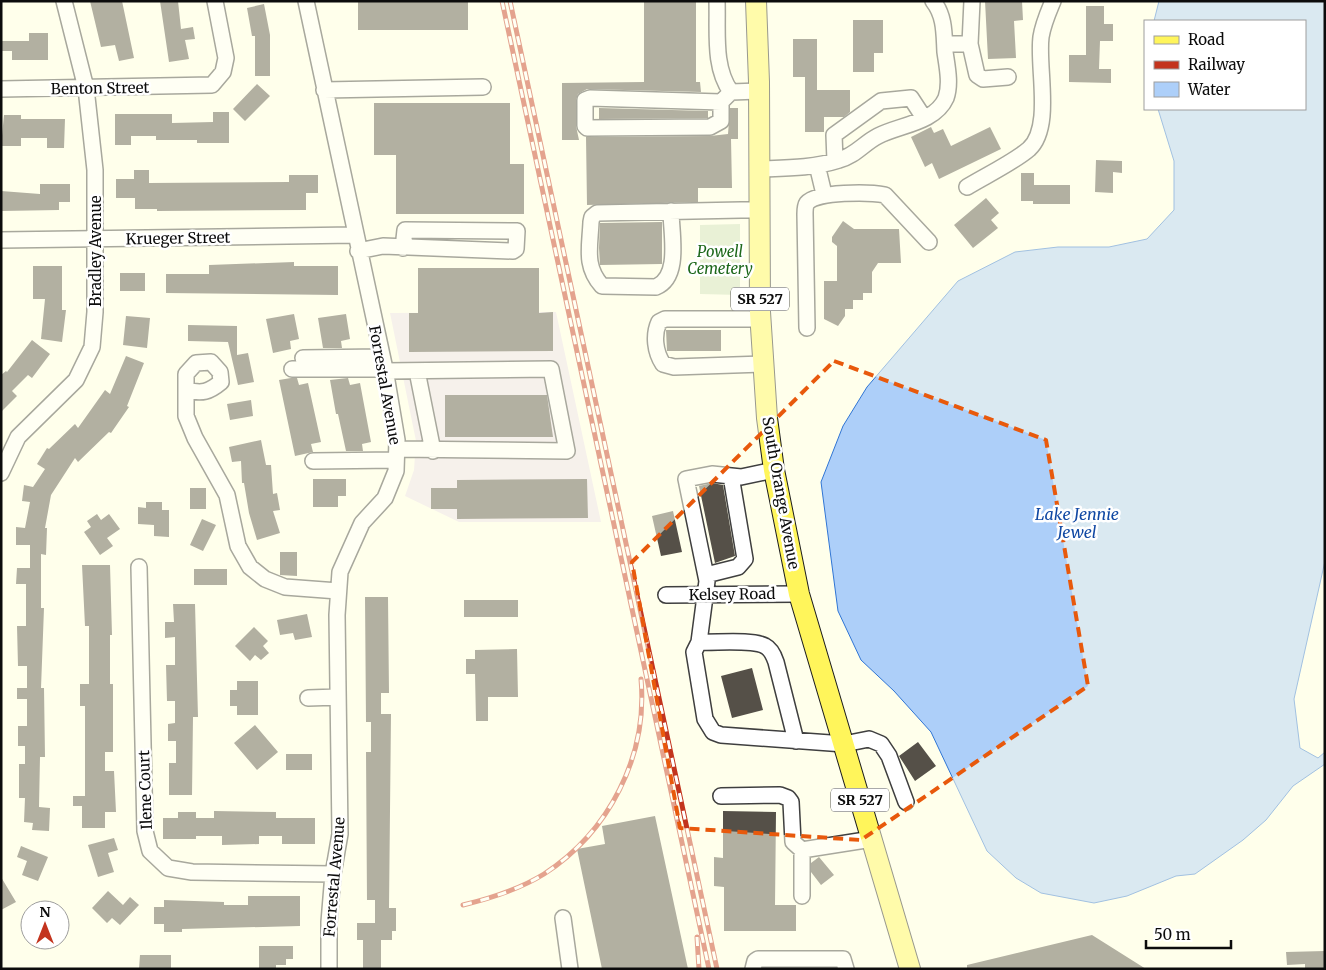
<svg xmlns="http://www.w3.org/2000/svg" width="1326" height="970" font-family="Merriweather,serif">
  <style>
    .industrial { fill: #ece0eb }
    .cemetery { fill: #cee1bc }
    .water { fill: #adcff9; stroke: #3075d4 }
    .building { fill: #555048 }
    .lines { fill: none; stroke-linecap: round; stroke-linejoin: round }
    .minor-casing { stroke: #3f3f3f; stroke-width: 18 }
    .major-casing { stroke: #1d1d1d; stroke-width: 22 }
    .minor { stroke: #fff; stroke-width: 15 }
    .major { stroke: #fff55b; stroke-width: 20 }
    .rail-casing { stroke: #c3341e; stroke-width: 5 }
    .rail { stroke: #fff; stroke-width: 3; stroke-dasharray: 9; stroke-linecap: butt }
    .marked { fill: none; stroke: #e8590c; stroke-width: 4; stroke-dasharray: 10 6; stroke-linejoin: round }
    .labels { text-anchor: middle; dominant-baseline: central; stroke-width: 5; stroke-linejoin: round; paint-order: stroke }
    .shield { fill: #fff; stroke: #555; stroke-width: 1 }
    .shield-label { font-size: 14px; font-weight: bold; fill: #0c0c0c }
    .street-label { font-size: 15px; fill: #0c0c0c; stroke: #fff }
    .park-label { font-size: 15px; font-style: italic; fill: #1c671a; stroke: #fff }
    .water-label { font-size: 16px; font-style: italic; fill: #1048a3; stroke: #fff }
  </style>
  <rect width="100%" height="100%" fill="#ffffeb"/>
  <!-- industrial -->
  <path class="industrial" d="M556,312l45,210h-142l-54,-26 9,-26 2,-29 -26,-128z"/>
  <!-- cemetery -->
  <path class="cemetery" d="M740,224v71l-40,-1v-69z"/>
  <!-- water -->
  <path class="water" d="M1159,1h166v560l-31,138 6,49 18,10 7,-6v12l-32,22 -27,34 -23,20 -48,34 -19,2 -49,20 -33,7 -53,-10 -25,-15 -29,-27 -56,-119 -37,-41 -33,-31 -23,-49 -17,-129 22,-56 24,-39 91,-106 57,-29 43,-5h51l38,-8 27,-29v-49l-16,-52h147v-88h-151z"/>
  <!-- building -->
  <path class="building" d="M90,1h32l12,57 -15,3 -4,-16 -14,2z
    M160,1h18l3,28 12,-2 2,12 -10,1 4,19 -20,3z
    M358,1h110v29h-110z
    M644,1h52v81h4l1,10 -114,-3 -9,5 -2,6v26l3,14h-17v-57l82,-1z
    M985,1h37l1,19 -9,1 2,37 -28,1z
    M264,4l6,31v41h-15v-40h-3l-5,-28z
    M1086,6h18v18h9v17h-13l-1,28h12v14l-42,-1v-27h17z
    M853,20h30v33h-9v19h-21z
    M29,33h19v27h-36v-9h-11v-10h28z
    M793,39h24v51h33v22l-6,5h-20v15h-19v-55h-12z
    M257,84l13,12 -25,25 -12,-12z
    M374,103h136v61h14v50h-128v-59h-22z
    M599,108l109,3v7l-109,1z
    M730,108h8v31h-7l1,49h-34v14l-111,3 -1,-68 124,-1 18,-2z
    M213,112h16v31h-32v-3h-41v-4h-25v9h-16v-31h57v9l41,-1z
    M4,115h17v4h44l-1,29h-17v-10h-26v8h-20z
    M931,127l3,6 9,-4 8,17 39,-19 11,22 -62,30 -7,-16 -7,4 -14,-30z
    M1096,160l26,1v12l-9,-1v21l-18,-1z
    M134,170h15v13l140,-1v-7h29v18h-12v17l-149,1v-2h-22v-11h-19v-19h18z
    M1021,173h13v12h36v19h-37v-3h-12z
    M40,184h30v18h-11v8l-58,1v-20l39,3z
    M986,198l13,15 -8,7 7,8 -25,20 -19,-23z
    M843,221l11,8h45l2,34h-23l-6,9v21h-9v7h-10v9h-8v7l-7,10 -14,-7v-38h13v-35l-5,-4v-5z
    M662,222v42l-62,1 -1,-17 1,-25z
    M294,262v4h44v29l-172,-2v-19h43v-9z
    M33,266h29v44h4l-4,32 -21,-3 4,-40h-12z
    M418,268h121v45l14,-1v39l-144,1v-39h9z
    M120,273h25v18h-25z
    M294,314l5,25 -9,2 1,8 -18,4 -7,-34z
    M346,314l4,25 -9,2 1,7h-19l-5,-30z
    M126,316l24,2 -3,30 -24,-3z
    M188,325l49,1v29l11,-2 6,29 -16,3 -10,-43 -40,-1z
    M666,330h55v21h-54z
    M32,340l18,14 -18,24 -4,-3 -16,16 5,5 -16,16v-37l5,-4 1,1z
    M126,356l18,7 -17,43 2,1 -18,26 -2,-1 -31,30 -3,-4 -24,37 -6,33h2l-1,27 -5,-1v54h3l-3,80h3l1,69h-5l-1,50 11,1 -1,23 -17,-1 1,-7 -9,-1 1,-24h-6v-34h6v-18h-7v-20h9v-27h-10v-11h10v-22h-9l-1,-40h9v-42h-10l1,-16h13v-23h-14v-18l9,1 5,-26 -8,-1 2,-16 9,2 12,-18 -8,-5 10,-16 2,1 26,-25 3,4 27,-38 5,4z
    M291,378h6l2,7 9,-2 13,59 -10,2 2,8 -18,4 -16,-76z
    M348,378l2,7 10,-2 11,59 -9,2 1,7h-17l-8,-37h-2l-6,-34z
    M445,395h102l6,42h-108z
    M251,400l2,16 -23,4 -3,-16z
    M261,440l5,25h5l2,29 4,-1 3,17 -7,1 7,22 -23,7 -8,-27 -5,-30h-2l-1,-22 -9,1 -3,-15z
    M313,479h33v17h-8v11h-25z
    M587,479l1,39 -131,1v-10h-26v-21h26v-8z
    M712,483l11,2 12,71 -20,7 -16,-77z
    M190,488h16v21h-16z
    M146,502h16v8h7v27l-15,-1v-11l-16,-1v-17l8,1z
    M673,511l9,41 -21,4 -9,-40z
    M97,514l4,6 8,-6 11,15 -13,9 6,8 -13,9 -16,-23 7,-5 -4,-6z
    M202,519l14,6 -13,26 -13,-6z
    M280,552h17v24l-17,-1z
    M82,565h28l2,70h-2v49h3v68h-8v19h9l2,41h-11v16h-23v-22h-9v-10h12v-90h-5v-22h9v-58h-4z
    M194,569h33v16h-33z
    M365,597h23l1,96h-8v21h10l-2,194h7v23h-4v9h-11v29h-18v-29h-6v-17h18v-23h-8l-1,-148h5v-30h-5z
    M464,600h54v17h-54z
    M173,604h22l3,113h-5l-1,78h-23v-32h7v-22h-8v-17l7,-1v-22h-8l-1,-36h9v-28l-10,1v-16h9z
    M307,614l5,23 -17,3 -2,-7 -13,2 -3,-15z
    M254,627l14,14 -5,5 6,7 -8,7 -6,-5 -5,6 -15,-15z
    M517,649l1,48h-30v24h-12l-1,-47h-9v-15h9v-9z
    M752,668l11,42 -31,8 -11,-42z
    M237,681h21v34h-21v-9h-7v-16h7z
    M255,725l23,27 -21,18 -23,-27z
    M918,742l18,24 -21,15 -16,-25z
    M286,754h26v16h-26z
    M214,811l62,1v6h39v26h-33v-8h-23v8l-37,1v-9h-26v3h-33v-21h15v-6h18v6h18z
    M723,811l53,1 -1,93h21v26h-72v-44l-10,-1v-29l9,1z
    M655,816l33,153h-86l-25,-120 28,-5 -3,-18z
    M114,838l4,12 -10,3 6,19 -16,5 -10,-32z
    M21,846l27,11 -10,24 -16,-6 5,-14 -10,-4z
    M819,857l15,18 -13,10 -10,-13v-9z
    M1,877l15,25 -15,8z
    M108,891l15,14 7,-8 9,8 -19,20 -8,-7 -5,5 -15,-15z
    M248,896h52v30l-118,3v3h-18v-8h-10v-17h10v-7l60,2v3h24z
    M1092,935l54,34h-179v-4z
    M259,946h34v13h-7v6h-10v4h-17z
    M1325,951v16l-3,2h-17v-5l-18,1 -1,-13z
    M140,955h31v14h-32z"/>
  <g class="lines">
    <!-- minor casing -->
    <g class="minor-casing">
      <path id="minor" d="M306,1l79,368 12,71 -1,31 -11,27 -23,25 -22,49 -3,43 3,219 -7,40 -4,48v47
        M717,1c1,31 -4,66 14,91
        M945,44h25l2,-43
        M970,44l7,31 6,4 25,-2
        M1,89l211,-4 11,-13 3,-14 -11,-57
        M324,90l159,-3
        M721,102v19l-11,6 -123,1 -2,-2v-26l5,-2 131,4 10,-10 28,-1
        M835,161l-1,-26 47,-34 30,-3 13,20
        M817,165l7,29
        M760,169c26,-1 54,-1 79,-9 16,-4 25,-17 39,-24 21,-11 57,-13 68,-38 5,-14 1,-32 -1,-46 -1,-18 0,-36 -12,-51
        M967,187c18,-11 47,-25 62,-38 24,-22 8,-82 12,-112 2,-13 7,-24 12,-36
        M671,211c0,22 10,66 -15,76l-54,-1c-18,-20 -12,-39 -11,-64l1,-5 5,-4 144,-3h19
        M1,240l353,-5
        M358,251l25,-5 130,5 3,-2 1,-18 -112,-1 -2,18
        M761,319h-96l-6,3c-6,13 -4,30 4,42l11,3 89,-3
        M807,328l-2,-114c0,-3 0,-8 2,-11 10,-12 63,-11 78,-8l44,47
        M303,358l79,-1
        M292,369h93
        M386,371l165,-2 16,82 -170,-2
        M417,371l16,80
        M187,390c15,4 22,2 34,-8l-1,-10 -9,-10 -15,1 -10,11v42l9,22 32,57 11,51 12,21 15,12 20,8 53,4
        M313,461l83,-1
        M774,470l-33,7 -29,-3 -26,5 21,102 -8,61 -5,10 11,67 8,13 8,3 123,9 25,-5 12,5 8,12 17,46
        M1,473l17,-36 58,-57 16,-33 3,-35v-142l-9,-82 -22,-87
        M139,567l6,264 5,20 18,17 24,4 141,2
        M706,575l32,-8 7,-8 -14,-83
        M666,595l133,-1
        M699,642c16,1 53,-3 66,4 6,3 9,10 11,16l20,79
        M308,698l30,-1
        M721,796l59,-1 8,3 3,4 2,40 9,8
        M802,896v-46l70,-11
        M563,918l7,51
        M753,969l2,-8 3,-2h85l3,10"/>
    </g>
    <!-- major casing -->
    <g class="major-casing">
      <path id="major" d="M756,1l3,81 1,230 7,106 7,52 25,124 111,375"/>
    </g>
    <!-- minor -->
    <use href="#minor" class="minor"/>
    <!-- major -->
    <use href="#major" class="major"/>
    <!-- rail casing -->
    <g class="rail-casing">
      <path id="rail" d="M502,1l207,968
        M510,1l207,968
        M463,905c29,-7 57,-16 81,-31 65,-42 104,-118 97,-195
        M697,937l2,32"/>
    </g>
    <!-- rail -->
    <use href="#rail" class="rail"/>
  </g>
  <!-- marked area -->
  <path d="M0 0H1326V970H0ZM834,361l212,79 42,246 -227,154 -181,-12 -48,-266z" fill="#ffffeb" fill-opacity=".55" fill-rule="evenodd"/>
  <path class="marked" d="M834,361l212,79 42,246 -227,154 -181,-12 -48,-266z"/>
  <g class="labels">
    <!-- shield labels -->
    <g class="shield">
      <rect x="731" y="287.5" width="58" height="23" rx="4"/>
      <rect x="831" y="788.5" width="58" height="23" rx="4"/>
    </g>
    <g class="shield-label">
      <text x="760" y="299">SR 527</text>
      <text x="860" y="800">SR 527</text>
    </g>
    <!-- street labels -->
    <g class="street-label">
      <text transform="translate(100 88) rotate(-1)">Benton Street</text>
      <text transform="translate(178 238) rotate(-1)">Krueger Street</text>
      <text transform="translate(95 251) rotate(-90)">Bradley Avenue</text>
      <text transform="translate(385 385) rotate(80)">Forrestal Avenue</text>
      <text transform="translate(781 493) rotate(80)">South Orange Avenue</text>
      <text transform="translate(732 594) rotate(-1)">Kelsey Road</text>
      <text transform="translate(145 790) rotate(-92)">Ilene Court</text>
      <text transform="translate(334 877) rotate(-85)">Forrestal Avenue</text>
    </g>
    <!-- park labels -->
    <g class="park-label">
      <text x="720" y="251">Powell<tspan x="720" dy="17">Cemetery</tspan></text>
    </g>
    <!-- water labels -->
    <g class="water-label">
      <text x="1077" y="514">Lake Jennie<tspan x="1077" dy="18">Jewel</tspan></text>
    </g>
  </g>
  <!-- border -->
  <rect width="1326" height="970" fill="none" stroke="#0c0c0c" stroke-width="5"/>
  <!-- legend -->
  <rect x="1144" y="20" width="162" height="90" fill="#ffffff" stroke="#9e9e9e"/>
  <rect x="1154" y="36" width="25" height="8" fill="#fff55b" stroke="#9e9e9e"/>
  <text x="1188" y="45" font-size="15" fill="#0c0c0c">Road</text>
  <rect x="1154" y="61" width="25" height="8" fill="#c3341e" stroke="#9e9e9e"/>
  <text x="1188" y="70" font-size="15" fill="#0c0c0c">Railway</text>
  <rect x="1154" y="82" width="25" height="15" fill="#adcff9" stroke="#9e9e9e"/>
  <text x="1188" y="95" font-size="15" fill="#0c0c0c">Water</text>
  <!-- north arrow -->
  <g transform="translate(45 925)"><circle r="24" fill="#ffffff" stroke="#9e9e9e"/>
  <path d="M0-4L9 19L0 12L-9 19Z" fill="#c3341e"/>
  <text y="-8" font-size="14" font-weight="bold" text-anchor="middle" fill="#0c0c0c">N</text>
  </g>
  <!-- scale -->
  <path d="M1146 940v8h85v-8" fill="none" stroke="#0c0c0c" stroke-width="2.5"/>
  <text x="1154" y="940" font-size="15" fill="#0c0c0c" stroke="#ffffff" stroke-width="4" paint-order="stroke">50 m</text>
</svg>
